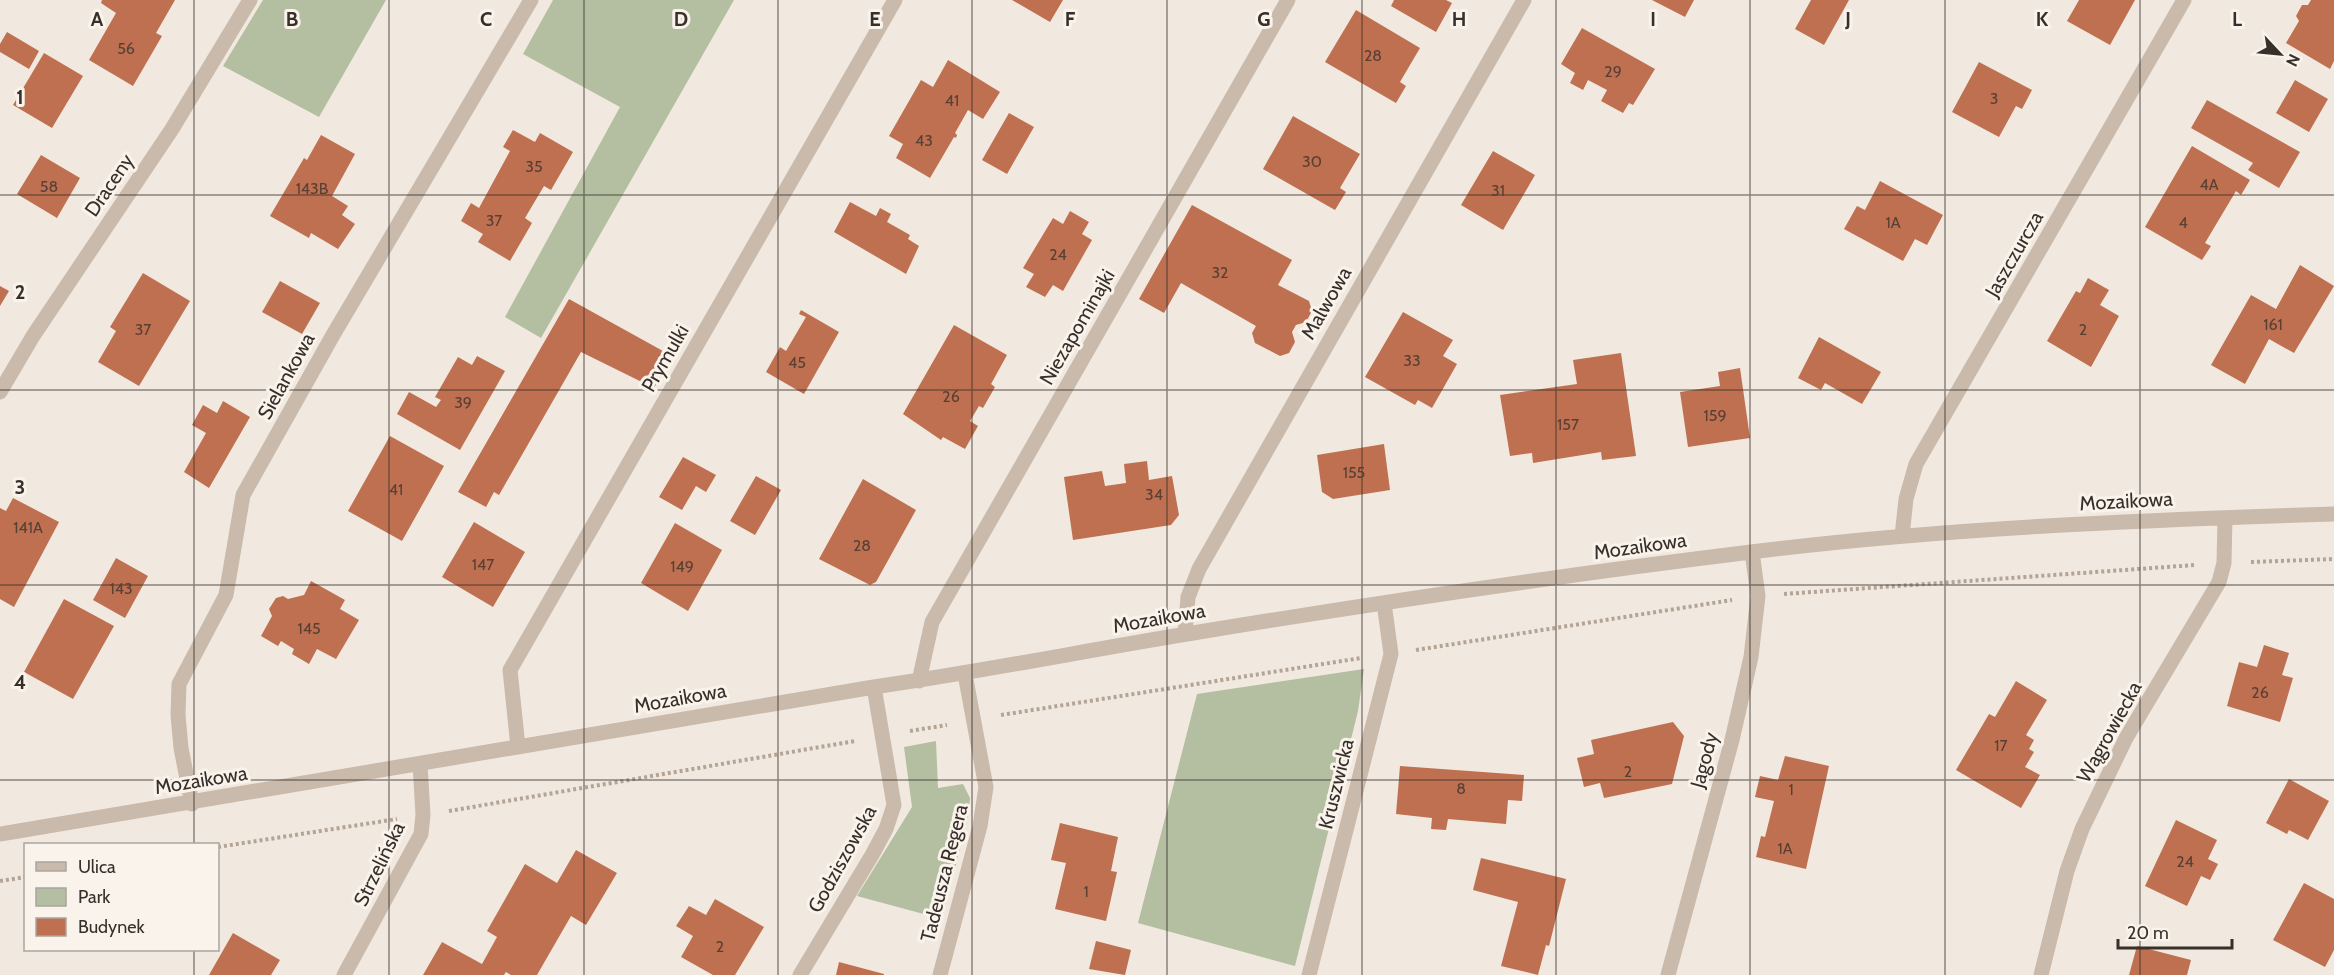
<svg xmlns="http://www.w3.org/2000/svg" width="2334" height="975" font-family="Cabin,sans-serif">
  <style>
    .green { fill: #b3bfa0 }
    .building { fill: #be7050 }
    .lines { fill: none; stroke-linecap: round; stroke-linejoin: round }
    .path { stroke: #b4a496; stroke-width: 4; stroke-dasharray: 3 3; stroke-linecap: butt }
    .minor { stroke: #c9baab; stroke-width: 15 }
    .grid { fill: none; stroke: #372f2a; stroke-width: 1.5; stroke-opacity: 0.55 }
    .labels { text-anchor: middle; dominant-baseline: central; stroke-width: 6; stroke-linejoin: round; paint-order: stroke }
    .number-label { font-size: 16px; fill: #593f34 }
    .street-label { font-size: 20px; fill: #372f2a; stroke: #f9f3eb }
    .grid-label { font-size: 20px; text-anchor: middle; font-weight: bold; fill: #372f2a; stroke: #f9f3eb; stroke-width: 6; stroke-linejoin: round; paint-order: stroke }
  </style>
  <rect width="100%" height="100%" fill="#f1e9df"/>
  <!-- green -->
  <path class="green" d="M263,0h123l-67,117 -96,-51z
    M553,0h181l-193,338 -36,-21 115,-210 -97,-53z
    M1364,669l-6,42 -63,255 -157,-43 59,-229z
    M936,741l2,47 25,-4 7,14 -2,20 -26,101 -85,-23 55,-89 -8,-60z"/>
  <!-- building -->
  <path class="building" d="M102,0h73l-19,33 6,3 -29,50 -44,-26 27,-47 -15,-10z
    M1012,0h51l-13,22z
    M1394,0h52l6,3 -16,29 -45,-26z
    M1652,0h42l-9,17z
    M1811,0h38l-25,45 -29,-16z
    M2079,0h56l-25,45 -43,-24z
    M2311,0h23v61l-4,8 -44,-26 13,-22 -3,-5 6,-11h6z
    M1356,10l64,38 -20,34 6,4 -10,17 -71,-41z
    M1582,28l73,41 -22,36 -4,-2 -6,10 -22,-12 6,-11 -19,-10 -5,10 -13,-7 5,-10 -14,-9z
    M7,32l32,19 -10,18 -29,-17v-8z
    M44,53l39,23 -31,52 -39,-23z
    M948,60l52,32 -17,27 -15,-9 -13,23 2,2 -1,3 -2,-1 -24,41 -34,-20 7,-14 -14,-8 32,-56 12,7z
    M1979,62l53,28 -10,19 -6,-3 -17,31 -47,-25z
    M2295,80l33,19 -19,33 -33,-19z
    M2207,100l93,52 -21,36 -31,-18 5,-7 -62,-35z
    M1009,113l25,14 -27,47 -25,-14z
    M1293,116l67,38 -20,34 6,4 -11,18 -72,-41z
    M513,130l22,12 5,-9 33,19 -22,38 -7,-4 -19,32 7,5 -22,38 -32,-19 5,-8 -22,-13 10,-18 8,5 31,-57 -7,-4z
    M321,135l34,19 -23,42 16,10 -6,9 13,9 -17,25 -27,-16 -2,5 -39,-22 34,-58 3,2z
    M2192,146l58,34 -9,15 -5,-4 -31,52 6,3 -9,14 -57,-33z
    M1493,151l42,24 -32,55 -42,-25z
    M41,155l39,23 -23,40 -40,-24z
    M1880,181l63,34 -16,30 -12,-6 -12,22 -59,-32 13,-23 8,4z
    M850,202l26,14 4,-8 11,6 -4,8 23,13 -2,4 11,7 -13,28 -72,-42z
    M1192,205l100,55 -14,25 31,16 3,10 -6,11 -10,3 -4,7 3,10 -6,11 -9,3 -25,-13 -3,-10 4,-7 -75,-43 -17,30 -25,-14z
    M1070,211l19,11 -7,12 10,6 -29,51 -10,-6 -8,12 -19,-10 8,-13 -11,-6 30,-50 10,6z
    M2300,265l34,21 -40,67 -25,-14 -24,45 -34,-19 40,-70 25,14z
    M143,273l47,28 -51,85 -41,-24 18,-31 -6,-4z
    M2088,278l21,12 -9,15 19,11 -28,51 -44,-26 29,-50 4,2z
    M280,281l40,22 -18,31 -40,-22z
    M0,286l9,5 -9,15z
    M569,299l103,57 -18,32 -73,-36 -82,143 -5,-3 -8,15 -28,-15z
    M801,310l38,22 -35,62 -38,-22 14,-25 6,4 20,-34 -7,-3z
    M1403,312l50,28 -10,16 14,8 -25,44 -14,-8 -3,5 -50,-28z
    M954,325l53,30 -16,29 4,3 -12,21 -4,-2 -9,15 8,5 -13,23 -22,-12 -2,3 -38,-26z
    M1819,337l62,35 -19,32 -37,-21 -4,7 -23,-12z
    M1621,353l15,103 -34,4 -1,-8 -68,11 -1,-10 -22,3 -10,-61 77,-11 -4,-24z
    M477,356l28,15 -45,79 -63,-36 12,-22 27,15 5,-7 -6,-3 23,-40 14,8z
    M1740,368l10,70 -62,9 -8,-55 40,-6 -2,-14z
    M223,401l27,16 -41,71 -25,-16 22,-39 -14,-8 11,-20 14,8z
    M390,436l54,30 -42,75 -54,-30z
    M1384,444l6,46 -57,9 -11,-7 -5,-37z
    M683,457l33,18 -10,17 -10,-6 -14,24 -23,-13z
    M1147,461l2,19 23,-4 7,39 -8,10 -98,15 -9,-63 38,-6 3,15 21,-3 -2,-19z
    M756,476l25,14 -26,45 -25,-14z
    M863,479l53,31 -40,72 -6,3 -51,-26z
    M13,498l46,24 -45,85 -14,-8v-91l6,3z
    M474,522l51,30 -32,55 -51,-30z
    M675,523l47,27 -34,61 -47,-28z
    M116,558l32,18 -23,42 -32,-18z
    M311,581l34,19 -5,9 19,11 -23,39 -19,-10 -8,15 -17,-10 2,-5 -13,-8 -3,5 -17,-10 11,-20 -3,-7 7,-11 7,-2 5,3 16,-4z
    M64,599l50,27 -41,73 -49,-27z
    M2264,645l25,8 -7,22 11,3 -13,44 -53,-16 12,-44 18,5z
    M2016,681l31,19 -21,35 8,5 -5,9 5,3 -9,15 15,8 -19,33 -65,-38 33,-56 6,3z
    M1673,722l11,14 -12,48 -68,14 -4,-15 -16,4 -7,-29 17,-4 -3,-14z
    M1785,756l44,10 -23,103 -50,-12 5,-21 4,1 9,-36 -19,-4 5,-21 18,4z
    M1400,766l124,9 -2,26 -14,-1 -2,24 -58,-5 -2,11 -15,-1 1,-11 -36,-4z
    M2289,779l40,22 -21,39 -19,-10 -2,4 -21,-11z
    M2176,820l41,20 -9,19 10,5 -8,16 -9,-4 -14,30 -42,-20z
    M1060,823l58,14 -7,34 6,1 -11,49 -51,-12 11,-46 -15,-3z
    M576,850l41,23 -31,52 -15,-9 -34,59h-26l-5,-3 -2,3h-81l19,-33 40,22 15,-27 -10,-6 38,-67 32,19z
    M1481,858l85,21 -17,67 -3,-1 -8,30 -37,-9 17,-64 -45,-12z
    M2304,883l30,16v51l-9,17 -52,-27z
    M715,899l49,28 -29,48h-22l-32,-18 12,-21 -17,-10 13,-20 17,9z
    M233,933l47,27 -9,15h-62z
    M1096,941l35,9 -6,25 -36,-6z
    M2137,946l54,14 -4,15h-58z
    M839,962l45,12v1h-48z"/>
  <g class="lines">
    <!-- path -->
    <path class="path" d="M2251,562l83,-3
      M1784,594l411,-29
      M1416,650l316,-50
      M1001,715l360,-57
      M910,731l37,-6
      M449,811l406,-70
      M218,847l179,-28
      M0,881l26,-4"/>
    <!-- minor -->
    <path class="minor" d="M0,392l33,-56 139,-207 78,-129
      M1902,536l4,-37 10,-35 268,-464
      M1185,634l3,-37 11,-28 325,-569
      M919,681l13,-59 356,-622
      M518,747l-8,-77 385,-670
      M192,804l-11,-56 -3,-33 1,-31 47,-89 17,-100 90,-160 198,-335
      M0,834l874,-147c105,-15 209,-36 313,-53 188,-31 376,-59 564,-82 193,-24 389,-32 583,-38
      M344,975l77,-141 2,-19 -3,-51
      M800,975l72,-120 14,-26 8,-24 -20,-118
      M940,975l40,-149 6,-39 -21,-113
      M1309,975l82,-321 -7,-51
      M1668,975l64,-235 19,-83 7,-61 -6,-44
      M2041,975l26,-104 15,-42 44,-91 93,-156 5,-19 1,-45"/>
  </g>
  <!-- grid -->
  <path class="grid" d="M194,0v844M389,0v975M584,0v975M778,0v975M972,0v975M1167,0v975M1362,0v975M1556,0v975M1750,0v975M1945,0v975M2140,0v975M0,195h2334M0,390h2334M0,585h2334M0,780h2334M194,950v25"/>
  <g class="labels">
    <!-- number labels -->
    <g class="number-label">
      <text x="126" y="48">56</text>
      <text x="1373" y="55">28</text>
      <text x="1613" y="71">29</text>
      <text x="1994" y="98">3</text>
      <text x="952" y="100">41</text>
      <text x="924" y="140">43</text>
      <text x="1312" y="161">30</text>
      <text x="534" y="166">35</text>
      <text x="2209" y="184">4A</text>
      <text x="49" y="186">58</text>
      <text x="312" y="188">143B</text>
      <text x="1498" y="190">31</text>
      <text x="494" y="220">37</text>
      <text x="1893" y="222">1A</text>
      <text x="2183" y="222">4</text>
      <text x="1058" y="254">24</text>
      <text x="1220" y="272">32</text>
      <text x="2273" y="324">161</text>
      <text x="143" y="329">37</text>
      <text x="2083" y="329">2</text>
      <text x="1412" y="360">33</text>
      <text x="797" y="362">45</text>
      <text x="951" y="396">26</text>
      <text x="463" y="402">39</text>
      <text x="1715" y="415">159</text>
      <text x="1568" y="424">157</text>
      <text x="1354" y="472">155</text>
      <text x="396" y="489">41</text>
      <text x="1154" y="494">34</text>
      <text x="28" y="527">141A</text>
      <text x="862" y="545">28</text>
      <text x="483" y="564">147</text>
      <text x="682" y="566">149</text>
      <text x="121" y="588">143</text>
      <text x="309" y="628">145</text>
      <text x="2260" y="692">26</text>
      <text x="2001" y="745">17</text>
      <text x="1628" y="771">2</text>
      <text x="1461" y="788">8</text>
      <text x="1791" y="789">1</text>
      <text x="1785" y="848">1A</text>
      <text x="2185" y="861">24</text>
      <text x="1086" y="891">1</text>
      <text x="720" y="946">2</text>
    </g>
    <!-- street labels -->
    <g class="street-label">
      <text transform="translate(109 185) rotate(-56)">Draceny</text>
      <text transform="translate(2014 254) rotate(-60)">Jaszczurcza</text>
      <text transform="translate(1326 303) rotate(-60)">Malwowa</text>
      <text transform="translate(1077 327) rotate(-60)">Niezapominajki</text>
      <text transform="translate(665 358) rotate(-60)">Prymulki</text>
      <text transform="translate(286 376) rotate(-61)">Sielankowa</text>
      <text transform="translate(2126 501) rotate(-3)">Mozaikowa</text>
      <text transform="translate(1640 546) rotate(-8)">Mozaikowa</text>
      <text transform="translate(1159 618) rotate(-10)">Mozaikowa</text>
      <text transform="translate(680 698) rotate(-10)">Mozaikowa</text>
      <text transform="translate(2109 732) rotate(-61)">Wągrowiecka</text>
      <text transform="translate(1704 760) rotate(-75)">Jagody</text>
      <text transform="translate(201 780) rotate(-9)">Mozaikowa</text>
      <text transform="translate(1336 784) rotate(-76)">Kruszwicka</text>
      <text transform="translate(842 859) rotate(-61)">Godziszowska</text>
      <text transform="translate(379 864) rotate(-64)">Strzelińska</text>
      <text transform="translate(944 873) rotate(-76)">Tadeusza Regera</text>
    </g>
  </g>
  <g class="grid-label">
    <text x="97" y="26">A</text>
    <text x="292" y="26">B</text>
    <text x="486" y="26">C</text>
    <text x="681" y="26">D</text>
    <text x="875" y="26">E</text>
    <text x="1070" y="26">F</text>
    <text x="1264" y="26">G</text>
    <text x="1459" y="26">H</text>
    <text x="1653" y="26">I</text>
    <text x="1848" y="26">J</text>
    <text x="2042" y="26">K</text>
    <text x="2237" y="26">L</text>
    <text x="20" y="104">1</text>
    <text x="20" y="299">2</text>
    <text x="20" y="494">3</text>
    <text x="20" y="689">4</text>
  </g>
  <!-- legend -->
  <rect x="24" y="843" width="195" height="108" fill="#f9f3eb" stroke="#aba59e" stroke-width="1.5"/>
  <rect x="36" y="862" width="30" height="9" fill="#c9baab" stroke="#aba59e" stroke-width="1.5"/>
  <text x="78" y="873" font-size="18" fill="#372f2a">Ulica</text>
  <rect x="36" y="888" width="30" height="18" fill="#b3bfa0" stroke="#aba59e" stroke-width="1.5"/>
  <text x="78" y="903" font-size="18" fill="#372f2a">Park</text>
  <rect x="36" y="918" width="30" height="18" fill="#be7050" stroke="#aba59e" stroke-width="1.5"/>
  <text x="78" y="933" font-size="18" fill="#372f2a">Budynek</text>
  <!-- north arrow -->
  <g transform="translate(2280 54) rotate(116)" stroke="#f9f3eb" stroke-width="4.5" paint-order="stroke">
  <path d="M0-4.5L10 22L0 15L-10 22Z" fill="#372f2a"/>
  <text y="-9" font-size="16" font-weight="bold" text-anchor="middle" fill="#372f2a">N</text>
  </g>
  <!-- scale -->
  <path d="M2118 939v9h114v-9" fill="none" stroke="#372f2a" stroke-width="3"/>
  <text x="2127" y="939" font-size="18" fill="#372f2a" stroke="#f9f3eb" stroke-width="4.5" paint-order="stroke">20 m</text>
</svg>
